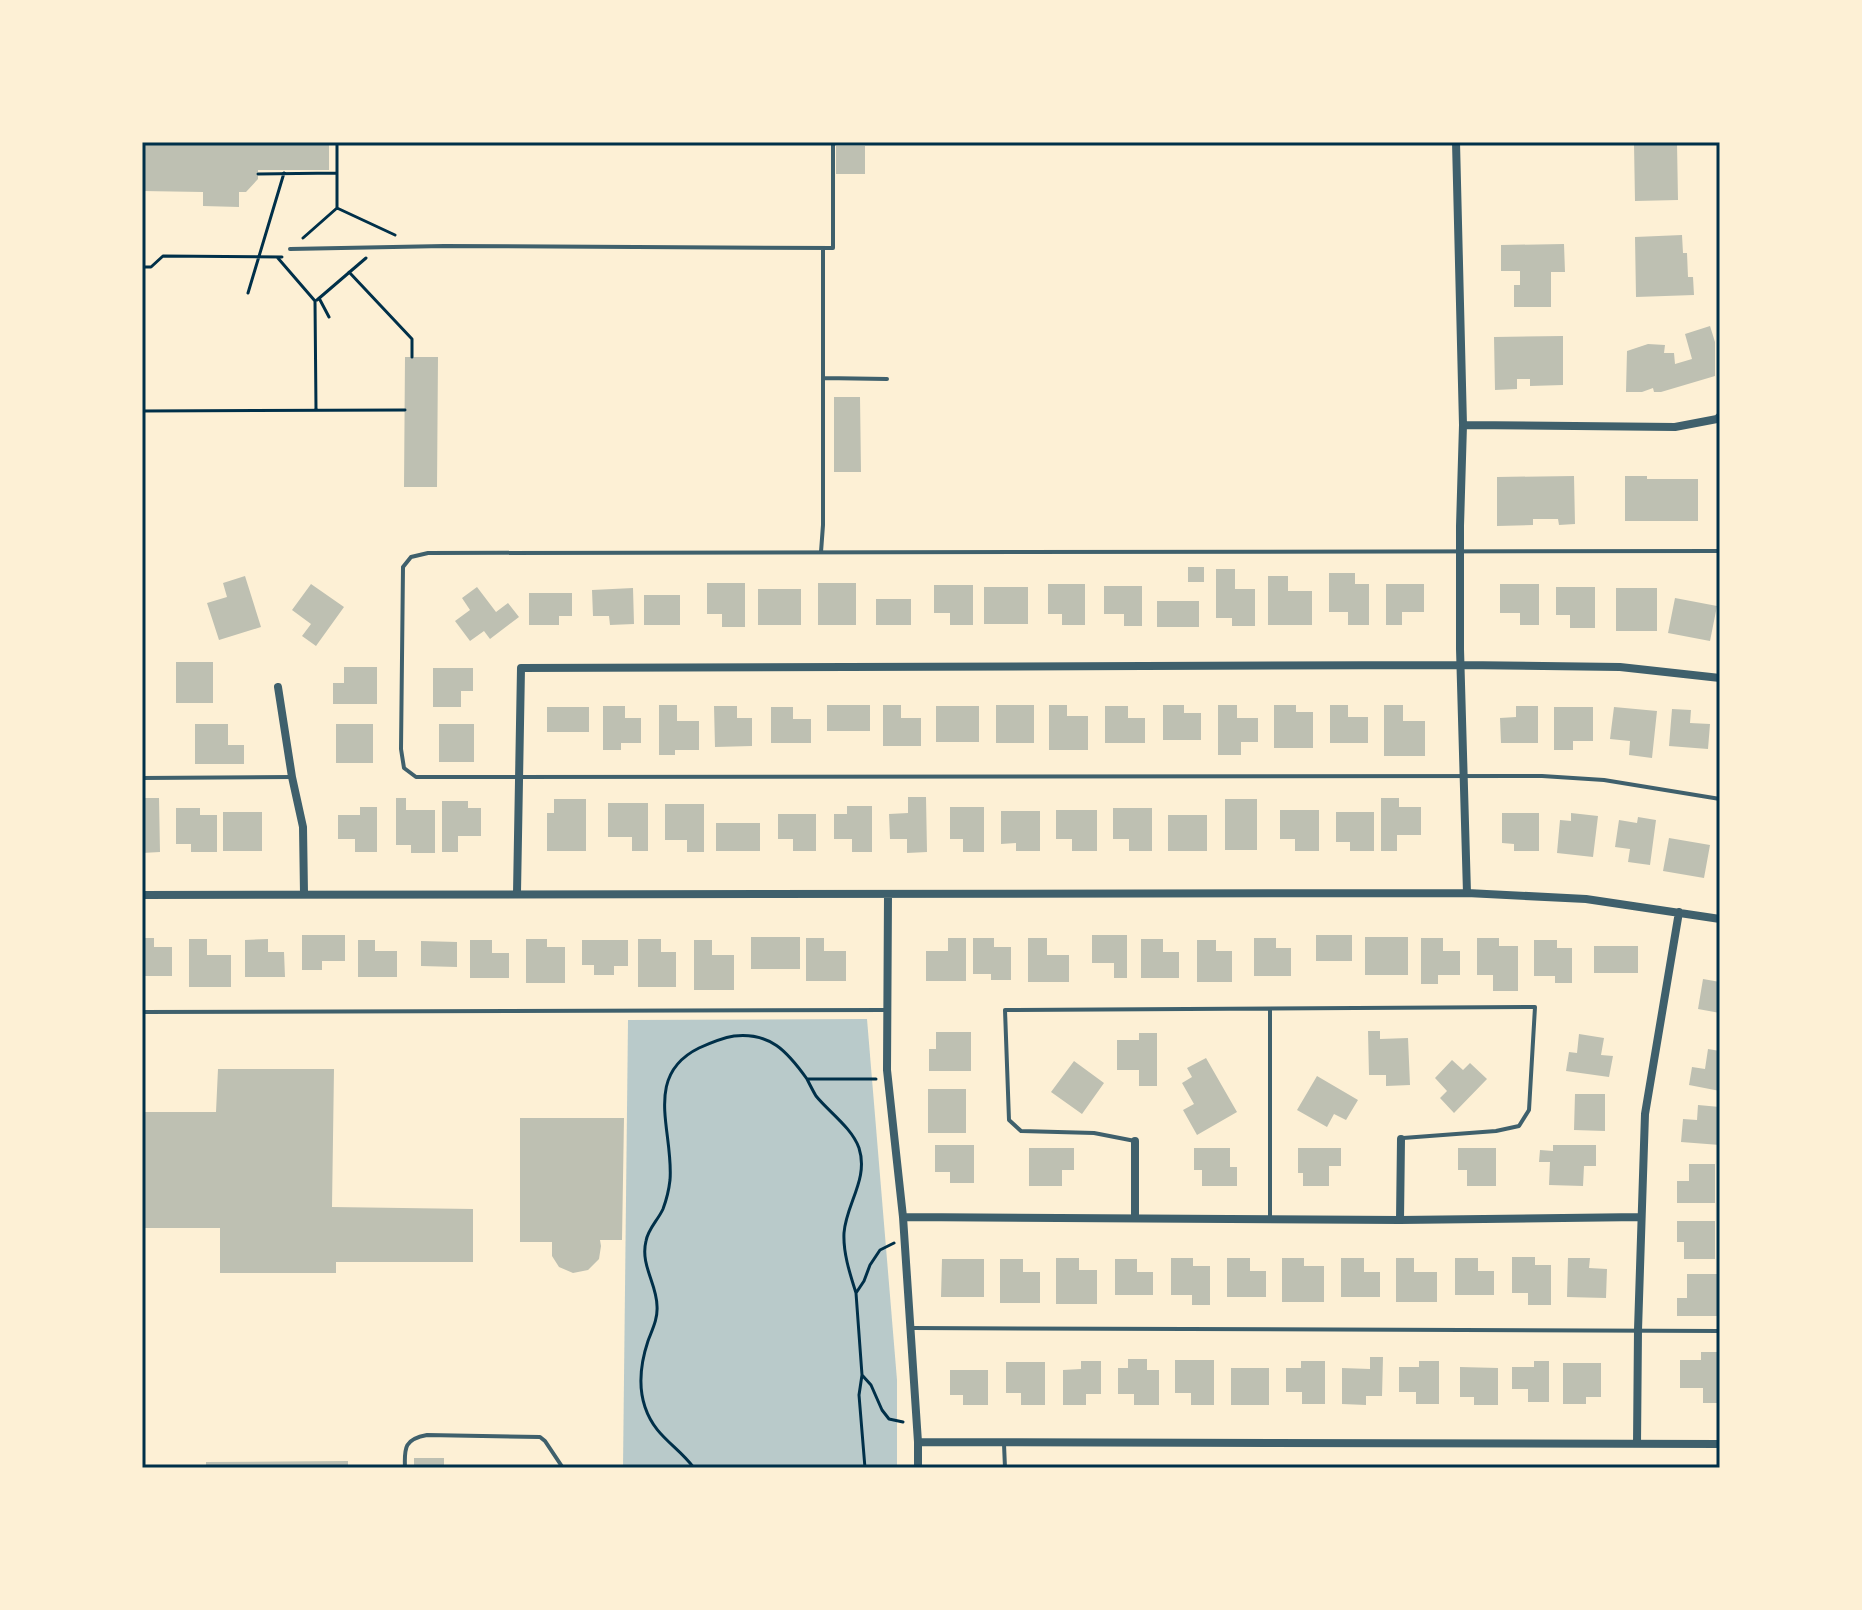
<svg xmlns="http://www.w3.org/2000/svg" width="1862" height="1610" font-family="Overpass,sans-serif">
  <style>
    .green { fill: #b9caca }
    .building { fill: #bec0b2 }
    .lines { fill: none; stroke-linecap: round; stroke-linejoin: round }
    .path { stroke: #003049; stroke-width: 3 }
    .service { stroke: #3f606c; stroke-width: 4 }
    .minor { stroke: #3f606c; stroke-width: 8 }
    .neatline { fill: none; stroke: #003049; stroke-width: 3 }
  </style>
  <rect width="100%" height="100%" fill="#fdf0d5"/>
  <!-- green -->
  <path class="green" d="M867,1019l30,361v88h-274l5,-448z"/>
  <!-- building -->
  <path class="building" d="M142,142h187v28h-71v9l-12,13h-7v15l-36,-1v-14l-61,-1z
    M1677,143l1,57 -43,1 -1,-57z
    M836,146h29v28h-29z
    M1682,235l1,18h4l1,24h5l1,18 -58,2 -1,-60z
    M1564,244l1,28h-14v35h-37v-22h6v-14h-19v-26z
    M1710,326l5,16v34l-54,16h-7l-1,-4 -11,4h-16l1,-41 21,-7 17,1 -1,8h10l1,11 17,-5 -7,-25z
    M1563,336v49l-33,1v-7h-13v10l-22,1 -1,-53z
    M405,357h33l-1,130h-33z
    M834,397h26l1,75h-27z
    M1574,476l1,48 -16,1 -1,-6h-25v6l-36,1v-49z
    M1625,476h22v3h51v42h-73z
    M1188,567h16v15h-16z
    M1216,569h19v20h20v37h-23v-8h-16z
    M1329,573h26v11h14v41h-21v-13h-19z
    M245,576l16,51 -42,13 -12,-37 20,-6 -4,-14z
    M1268,576h20v15h24v34h-44z
    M707,583h38v44h-23v-13h-15z
    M818,583h38v42h-38z
    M311,584l33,23 -28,39 -14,-10 9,-12 -19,-14z
    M1048,584h37v41h-23v-11h-14z
    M1386,584h38v28h-22v13h-16z
    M1500,584h39v41h-19v-12h-20z
    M934,585h39v40h-23v-12h-16z
    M1104,586h38v40h-18v-12h-20z
    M477,587l19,25 12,-9 11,14 -29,22 -6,-8 -14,10 -15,-20 15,-11 -8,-12z
    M984,587h44v37h-44z
    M1556,587h39v41h-25v-13h-14z
    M633,588l1,36 -24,1 -1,-9h-16l-1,-26z
    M1616,588h41v43h-41z
    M758,589h43v36h-43z
    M529,593h43v23h-13v9h-30z
    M644,595h36v30h-36z
    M1675,598l42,8 -7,35 -42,-8z
    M876,599h35v26h-35z
    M1157,601h42v26h-42z
    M176,662h37v41h-37z
    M344,667h33v37h-44v-21h11z
    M433,668h40v23h-12v16h-28z
    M659,705h18v16h22v29h-24v5h-16z
    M827,705h43v26h-43z
    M883,705h18v13h20v28h-38z
    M996,705h38v38h-38z
    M1049,705h18v11h21v34h-39z
    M1163,705h21v8h17v27h-38z
    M1218,705h19v13h21v24h-17v13h-23z
    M1274,705h22v7h17v36h-39z
    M1330,705h18v12h20v26h-38z
    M1384,705h19v16h22v35h-41z
    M603,706h22v12h16v25h-20v7h-18z
    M714,706h23v12h15v28l-37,1z
    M936,706h43v36h-43z
    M1105,706h23v12h17v25h-40z
    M1516,706h22v37h-37l-1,-25 16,-1z
    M547,707h42v25h-42z
    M771,707h22v12h18v24h-40z
    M1554,707h39v34h-20v9h-19z
    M1614,707l43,4 -5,47 -23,-3 1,-14 -20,-2z
    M1672,709l19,1 -1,13 20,1 -2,25 -39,-3z
    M195,724h33v21h16v19h-49z
    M336,724h37v39h-37z
    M439,724h35v38h-35z
    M908,797h18l1,55 -20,1v-14h-17l-1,-25 19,-1z
    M142,798h17l1,54 -18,1z
    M396,798h10v12h29v43h-24v-8h-15z
    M1381,798h18v9h22v28h-24v16h-16z
    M554,799h32v52h-39v-38h7z
    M1225,799h32v51h-32z
    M442,801h26v7h13v28h-23v16h-16z
    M608,803h40v48h-16v-14h-24z
    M665,804h39v48h-17v-12h-22z
    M847,806h25v46h-20v-13h-18v-25h13z
    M360,807h17v45h-22v-13h-17v-24h22z
    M950,807h34v45h-21v-13h-13z
    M176,808h24v7h17v37h-26v-8h-15z
    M1113,808h39v43h-23v-12h-16z
    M1056,810h41v41h-25v-12h-16z
    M1280,810h39v41h-24v-12h-15z
    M1001,811h39v40h-24v-8l-15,1z
    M223,812h39v39h-39z
    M1336,812h38v39h-24v-9h-14z
    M1502,813h37v38h-25v-7l-12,-1z
    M1571,813l27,3 -5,41 -36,-4 3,-33 11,1z
    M778,814h38v37h-23v-12h-15z
    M1168,815h39v36h-39z
    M1638,817l18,3 -6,45 -22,-3 2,-13 -15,-2 4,-27 18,3z
    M716,823h44v28h-44z
    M1669,838l41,7 -6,33 -41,-7z
    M302,935h43v26h-23v9h-20z
    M1092,935h35v43h-13v-15h-22z
    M1316,935h36v26h-36z
    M751,937h49v32h-49z
    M1365,937h43v38h-43z
    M142,938h12v9h18v29h-30z
    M806,938h18v13h22v30h-40z
    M948,938h18v43h-40v-30h22z
    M973,938h21v9h17v33h-20v-6h-18z
    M1028,938h19v17h22v27h-41z
    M1254,938h22v10h15v28h-37z
    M1421,938h22v13h17v24h-22v9h-17z
    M1477,938h22v8h19v45h-25v-16h-16z
    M189,939h18v16h24v32h-42z
    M268,939v13h16l1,25h-40v-37z
    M526,939h21v8h18v36h-39z
    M638,939h23v13h15v35h-38z
    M1141,939h22v13h16v26h-38z
    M358,940h17v11h22v26h-39z
    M470,940h22v13h17v25h-39z
    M582,940h46v26h-14v9h-20v-10h-12z
    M694,940h18v15h22v35h-40z
    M1197,940h19v11h16v31h-35z
    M1534,940h23v8h15v35h-17v-7h-21z
    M421,941l36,1v25l-36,-1z
    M1594,946h44v27h-44z
    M1703,979l17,3v31l-22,-4z
    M1368,1031h12v8l28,-1 2,47 -24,1v-11h-17z
    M936,1032h35v39h-42v-22h7z
    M1139,1033h18v53h-18v-16h-22v-30h22z
    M1579,1034l25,4 -3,17 12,1 -4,21 -43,-6 3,-19 8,1z
    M1708,1049l12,2v40l-31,-6 3,-18 13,2z
    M1206,1058l31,54 -40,23 -14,-25 11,-6 -12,-21 10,-6 -5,-9z
    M1452,1060l11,10 7,-7 17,16 -33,34 -14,-15 7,-7 -12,-13z
    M1074,1061l30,22 -22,31 -31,-22z
    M218,1069h116l-2,138 141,2v53h-137v11h-116v-45h-78v-116h74z
    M1317,1076l41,24 -12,20 -12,-6 -7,13 -30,-17z
    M928,1089h38v44h-38z
    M1575,1094h30v37l-31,-1z
    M1698,1105l22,2v38l-39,-3 2,-23 14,1z
    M520,1118h104l-2,122h-22l1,6 -2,13 -11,11 -15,3 -14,-6 -7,-11v-14h-32z
    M935,1145h39v38h-24v-11h-15z
    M1553,1145h43v21h-12l-1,20 -34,-1 1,-23h-11l1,-12 13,1z
    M1029,1148h45v22h-12v16h-33z
    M1194,1148h36v19h7v19h-35v-16h-8z
    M1298,1148h43v18h-12v20h-26v-13h-5z
    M1458,1148h38v38h-29v-16h-9z
    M1689,1164h26v39h-38v-22h12z
    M1677,1221h38v38h-31v-17h-7z
    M1512,1257h23v8h16v40h-23v-12h-16z
    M1056,1258h23v12h18v34h-41z
    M1171,1258h22v8h17v39h-18v-10h-21z
    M1227,1258h23v13h16v26h-39z
    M1282,1258h22v8h20v36h-42z
    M1341,1258h23v14h16v25h-39z
    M1396,1258h18v14h23v30h-41z
    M1455,1258h23v13h16v24h-39z
    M1568,1258h22l-1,10 18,1 -1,29 -39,-1z
    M942,1259h42v38h-43z
    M1000,1259h23v13h17v31h-40z
    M1115,1259h22v13h16v23h-38z
    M1687,1274h33v42h-43v-18h10z
    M1701,1352h19v51h-17v-15h-23v-28h21z
    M1370,1357h13l-1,39h-16v9l-24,-1v-36l28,1z
    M1128,1359h19v11h12v35h-25v-11h-16v-26h10z
    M1175,1360h39v45h-23v-12h-16z
    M1081,1361h20v33h-15v11h-23v-35l18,-1z
    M1301,1361h24v43h-23v-12h-16v-24h15z
    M1419,1361h20v43h-23v-12h-17v-25h20z
    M1534,1361h15v41h-21v-13h-16v-22h22z
    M1006,1362h39v43h-24v-12h-15z
    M1563,1363h38v34h-15v7h-23z
    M1460,1367l38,1v37h-24v-8h-14z
    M1231,1368h38v37h-38z
    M950,1370h38v35h-25v-10h-13z
    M414,1458h30v10h-30z
    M348,1461v7h-142v-6z"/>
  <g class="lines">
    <!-- path -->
    <path class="path" d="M258,174l79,-1
      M337,208l58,27
      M303,238l34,-30v-66
      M277,257l38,44 1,109
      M142,267h9l12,-11 119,1
      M349,272l63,67v18
      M248,293l36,-120
      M319,298l10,19
      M317,300l49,-42
      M142,411l263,-1
      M807,1079c3,6 6,12 9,17 13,16 36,32 43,52 10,31 -13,56 -15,85 -1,20 6,41 12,60
      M862,1375l-6,-82 8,-12 6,-16 10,-15 14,-7
      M694,1468c-17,-23 -39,-31 -49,-61 -7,-21 -4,-45 3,-66 4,-11 10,-22 9,-35 0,-22 -17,-41 -11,-65 2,-12 12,-21 17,-32 3,-8 6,-20 7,-29 4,-48 -28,-104 29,-132 11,-5 23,-10 35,-12 36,-4 53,15 73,43h69
      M865,1468l-6,-73 3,-20 9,10 11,25 7,9 14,3"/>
    <!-- service -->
    <path class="service" d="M290,249l154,-3 389,2v-106
      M823,378l64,1
      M1720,551l-1292,2 -17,4 -8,10 -2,182 3,19 12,9 1126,-1 62,4 116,19
      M821,552l2,-27v-277
      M142,644l1,133
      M142,778l150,-1
      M1270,1009v209
      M142,1012l745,-2
      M1135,1141l-41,-8 -73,-2 -12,-11 -4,-110 530,-3 -6,103 -10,16 -23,5 -93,7
      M912,1328l808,3
      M1004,1444l1,24
      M405,1468c-1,-21 0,-29 22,-33l113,2 5,4 18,27"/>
    <!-- minor -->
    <path class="minor" d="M1456,142l7,283 -3,101v123l7,244
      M1463,425l212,2 42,-8 3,-3
      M278,687l14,90 11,50 1,67
      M517,893l4,-225 940,-3 159,2 100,11
      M142,895l1325,-2 119,6 134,20
      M888,895l-1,175 16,147 15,225v26
      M1135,1141v76
      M903,1217l497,3 241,-3
      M1400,1220l1,-81
      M918,1442l802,2
      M1637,1444l1,-114 7,-216 34,-202"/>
  </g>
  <!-- border -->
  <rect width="1862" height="1610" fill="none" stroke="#fdf0d5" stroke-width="288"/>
  <rect x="144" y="144" width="1574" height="1322" class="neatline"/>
</svg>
